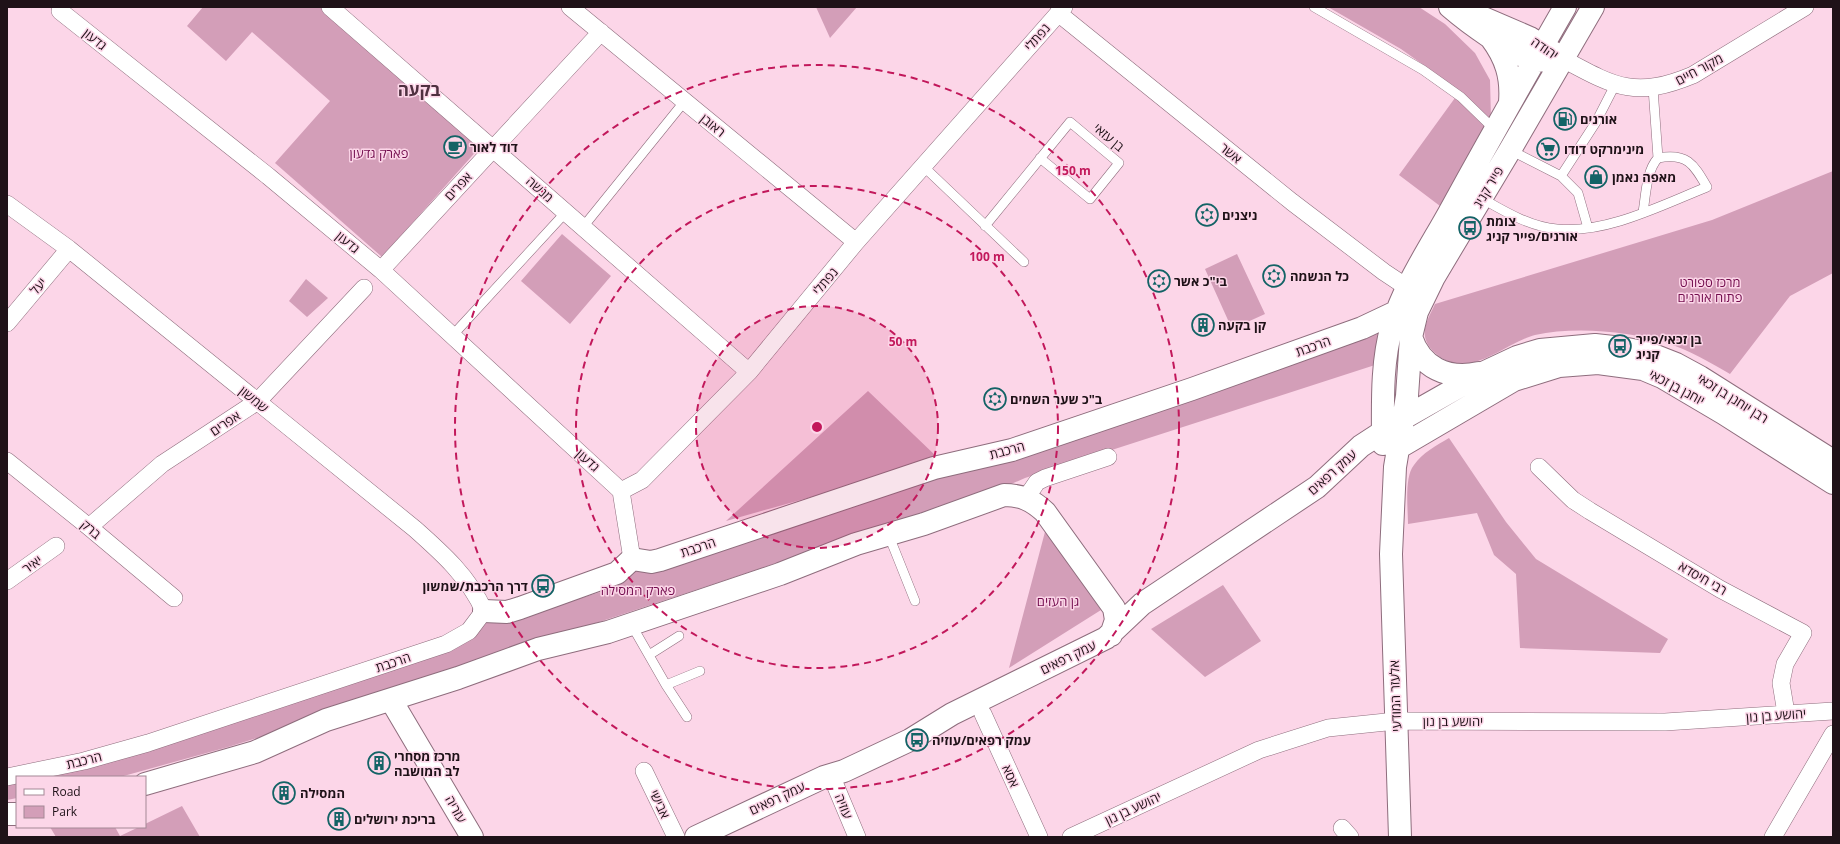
<svg xmlns="http://www.w3.org/2000/svg" width="1840" height="844" font-family="'Open Sans','Noto Sans Hebrew',sans-serif">
  <style>
    .green { fill: #d39eb8 }
    .lines { fill: none; stroke-linecap: round; stroke-linejoin: round }
    .service-casing { stroke: #8e6d7d; stroke-width: 10 }
    .minor-casing { stroke: #8e6d7d; stroke-width: 18 }
    .tertiary-casing { stroke: #8e6d7d; stroke-width: 24 }
    .service { stroke: #fff; stroke-width: 9 }
    .minor { stroke: #fff; stroke-width: 17 }
    .tertiary { stroke: #fff; stroke-width: 22 }
    .ring { fill: none; stroke: #c2185b; stroke-width: 2; stroke-dasharray: 7 5 }
    .labels { text-anchor: middle; dominant-baseline: central; stroke-width: 3; stroke-linejoin: round; paint-order: stroke }
    .street-label { font-size: 13px; fill: #1f1218; stroke: #fcd6e8 }
    .poi-label { font-size: 13px; font-weight: bold; fill: #1f1218; stroke: #fcd6e8; text-anchor: start }
    .park-label { font-size: 13px; fill: #720c4d; stroke: #fcd6e8 }
    .district-label { font-size: 17px; font-weight: bold; fill: #4f3140; stroke: #fcd6e8 }
    .centre { fill: #c2185b; stroke: #fcd6e8; stroke-width: 2 }
    .ring-label { font-size: 12px; text-anchor: middle; font-weight: bold; fill: #c2185b; stroke: #fcd6e8; stroke-width: 3; stroke-linejoin: round; paint-order: stroke }
  </style>
  <rect width="100%" height="100%" fill="#fcd6e8"/>
  <!-- green -->
  <path class="green" d="M203,7h117l160,140 -98,110 -107,-94 55,-62 -78,-69 -26,29 -39,-35z
    M816,7h41l-27,31z
    M1328,7h91l26,17 30,29 15,27 1,39 -51,87 -41,-31 61,-84 -59,-42z
    M1833,171v102l-43,23 -60,78c-19,-11 -41,-24 -63,-31 -37,-12 -93,-17 -132,-8 -24,6 -58,36 -82,28 -8,-2 -15,-7 -21,-13 -14,-16 -5,-29 3,-46l277,-84z
    M562,234l49,42 -41,48 -49,-43z
    M1237,254l28,60 -33,15 -27,-60z
    M306,279l22,19 -21,19 -18,-16z
    M1379,329l-4,36 -350,113 -23,10 -541,180 -143,51 -90,28 -108,30h-87l431,-135 28,-24 39,-4 82,-26 19,-19 29,1 358,-118z
    M868,391l69,66 -76,26 -135,38z
    M1449,438l57,84 30,37 132,80 -8,14 -140,-5 -4,-74 -22,-19 -17,-42 -69,11c0,-15 -4,-47 6,-59 8,-12 23,-20 35,-27z
    M1046,528l55,82 -92,58z
    M1223,585l38,56 -56,36 -54,-48z
    M17,779v19l-10,2v-19z
    M182,806l18,31h-144l-6,-10h65l5,9 19,-9h6v-3z"/>
  <g class="lines">
    <!-- service casing -->
    <g class="service-casing">
      <path id="service" d="M1314,7l109,63 38,27 34,33
        M1653,88l5,70
        M1510,150l51,26 35,-54 19,-37
        M923,166l101,96
        M1561,176l17,17 10,35
        M1481,198c23,13 49,29 76,31 49,5 105,-24 150,-42 -14,-24 -20,-34 -49,-29 -12,13 -12,37 -15,54
        M985,226l85,-104 49,41 -29,36 -50,-41
        M583,227l101,-125
        M452,336l114,-124
        M889,536l26,65
        M631,624l35,61 34,-14
        M649,655l30,-19
        M666,685l21,32"/>
    </g>
    <!-- minor casing -->
    <g class="minor-casing">
      <path id="minor" d="M330,7l419,365
        M570,7l286,235
        M60,11l208,165 113,94 240,221
        M1058,13l234,189 92,70 24,16
        M1563,59c52,28 72,40 130,16l112,-68
        M7,204l62,45 346,280c27,24 54,48 69,82l-15,20 -23,13 -298,99 -64,18 -77,16
        M381,270l220,-238
        M7,323l62,-74
        M7,461l82,66 85,71
        M1539,467l34,33 17,11 130,78 83,44 -18,31 -4,19 5,30
        M1026,498l11,-16 8,-4 63,-21
        M89,527l73,-63 96,-63 106,-113
        M632,559l-11,-68 21,-11 107,-108 107,-130 208,-235
        M7,581l49,-35
        M983,714l56,123
        M644,771l32,66
        M831,775l26,62
        M1342,828l8,9
        M1071,837l188,-87 69,-22 68,-7 269,1 168,-11
        M1773,837l60,-103"/>
    </g>
    <!-- tertiary casing -->
    <g class="tertiary-casing">
      <path id="tertiary" d="M1450,7c21,18 56,43 83,53 4,2 10,0 15,0
        M1472,13l58,25 26,16
        M1491,38c15,20 21,39 19,64
        M1411,337c10,31 37,43 68,36
        M1383,444c0,-38 -2,-81 9,-118 12,-40 37,-77 57,-113 38,-69 77,-138 116,-206
        M1398,448l116,-68 45,-14 39,-3 45,6 19,8 61,36 110,70
        M484,611l23,1 13,-4 97,-35 15,-14 19,3 9,-2 274,-92 78,-18 180,-61 170,-61 36,-17
        M391,700l81,137
        M145,784l110,-32 71,-32 132,-42 80,-29 70,-17 172,-58 76,-30 68,-20 80,-29c17,0 28,5 41,17l69,96 2,12 -5,15
        M7,814h10
        M696,837l128,-60 20,-6 66,-31 42,-26 154,-76 36,-34 175,-117 44,-41 43,-28 81,-46 32,-15 23,-7 55,-5 27,3 26,5 28,11 24,13 133,84
        M1400,837l-9,-283 4,-87 12,-71 4,-59 6,-25 17,-35 76,-127 83,-143"/>
    </g>
    <!-- service -->
    <use href="#service" class="service"/>
    <!-- minor -->
    <use href="#minor" class="minor"/>
    <!-- tertiary -->
    <use href="#tertiary" class="tertiary"/>
  </g>
  <!-- distance rings -->
  <circle cx="817" cy="427" r="121" fill="#c2185b" fill-opacity=".12"/>
  <g class="ring">
    <circle cx="817" cy="427" r="121"/>
    <circle cx="817" cy="427" r="241"/>
    <circle cx="817" cy="427" r="362"/>
  </g>
  <!-- icons -->
  <defs>
    <g id="fuel-ring" transform="scale(1.15)"><circle r="9.5" fill="#fcd6e8" stroke="#136366" stroke-width="1.5"/><path d="M-5.5-6h7V0h2V4h1.3V-2.5L3-4.5l.8-.8L6-3V5H2.5V1h-1V6h-7ZM-4.2-4.7v3.2H.2V-4.7Z" fill="#136366"/></g>
    <g id="cafe-ring" transform="scale(1.15)"><circle r="9.5" fill="#fcd6e8" stroke="#136366" stroke-width="1.5"/><path d="M-5.5-4.5H6V0H3Q3 3.5 0 3.5H-2.5Q-5.5 3.5-5.5 0ZM3-3.2v2h1.7v-2ZM-6 4.5H4V6H-6Z" fill="#136366"/></g>
    <g id="supermarket-ring" transform="scale(1.15)"><circle r="9.5" fill="#fcd6e8" stroke="#136366" stroke-width="1.5"/><path d="M-6-5.5h2.5l.6 2H6L4.5 2H-2.5L-4.4-4H-6ZM-1.5 3.2a1.3 1.3 0 1 0 .1 0ZM3 3.2a1.3 1.3 0 1 0 .1 0Z" fill="#136366"/></g>
    <g id="shop-ring" transform="scale(1.15)"><circle r="9.5" fill="#fcd6e8" stroke="#136366" stroke-width="1.5"/><path d="M-5-2.5h2.3a2.7 3.5 0 0 1 5.4 0H5L5.5 6h-11ZM-1.5-2.5h3a1.5 2.3 0 0 0-3 0Z" fill="#136366"/></g>
    <g id="synagogue-ring" transform="scale(1.15)"><circle r="9.5" fill="#fcd6e8" stroke="#136366" stroke-width="1.5"/><path d="M0-6.5L5.6 3.2H-5.6ZM0 6.5L5.6-3.2H-5.6Z" fill="#136366"/></g>
    <g id="bus-ring" transform="scale(1.15)"><circle r="9.5" fill="#fcd6e8" stroke="#136366" stroke-width="1.5"/><path d="M-5-6H5V4H4V6H2V4H-2V6H-4V4H-5ZM-3.5-4V0h7V-4ZM-3.5 1.2v1.5H-2V1.2ZM2 1.2v1.5H3.5V1.2Z" fill="#136366"/></g>
    <g id="building-ring" transform="scale(1.15)"><circle r="9.5" fill="#fcd6e8" stroke="#136366" stroke-width="1.5"/><path d="M-4-6H4V6H1V3H-1V6H-4ZM-2.5-4.3h1.7v1.8h-1.7ZM.8-4.3h1.7v1.8H.8ZM-2.5-1h1.7V.8h-1.7ZM.8-1h1.7V.8H.8Z" fill="#136366"/></g>
  </defs>
  <g fill-rule="evenodd">
    <use href="#fuel-ring" x="1565" y="119"/>
    <use href="#cafe-ring" x="455" y="147"/>
    <use href="#supermarket-ring" x="1548" y="149"/>
    <use href="#shop-ring" x="1596" y="177"/>
    <use href="#synagogue-ring" x="1207" y="215"/>
    <use href="#bus-ring" x="1470" y="228"/>
    <use href="#synagogue-ring" x="1274" y="276"/>
    <use href="#synagogue-ring" x="1159" y="281"/>
    <use href="#building-ring" x="1203" y="325"/>
    <use href="#bus-ring" x="1620" y="346"/>
    <use href="#synagogue-ring" x="995" y="399"/>
    <use href="#bus-ring" x="543" y="586"/>
    <use href="#bus-ring" x="917" y="740"/>
    <use href="#building-ring" x="379" y="763"/>
    <use href="#building-ring" x="284" y="793"/>
    <use href="#building-ring" x="339" y="819"/>
  </g>
  <g class="labels">
    <!-- street labels -->
    <g class="street-label">
      <text transform="translate(1037 37) rotate(-49)">נפתלי</text>
      <text transform="translate(95 39) rotate(38)">גדעון</text>
      <text transform="translate(1545 48) rotate(34)">יהודה</text>
      <text transform="translate(1699 69) rotate(-28)">מקור חיים</text>
      <text transform="translate(713 125) rotate(39)">ראובן</text>
      <text transform="translate(1109 137) rotate(40)">בן עזאי</text>
      <text transform="translate(1231 153) rotate(39)">אשר</text>
      <text transform="translate(458 186) rotate(-47)">אפרים</text>
      <text transform="translate(1488 187) rotate(-59)">פייר קניג</text>
      <text transform="translate(540 189) rotate(41)">מנשה</text>
      <text transform="translate(348 242) rotate(40)">גדעון</text>
      <text transform="translate(825 281) rotate(-50)">נפתלי</text>
      <text transform="translate(38 286) rotate(-50)">יעל</text>
      <text transform="translate(1313 346) rotate(-20)">הרכבת</text>
      <text transform="translate(1677 387) rotate(28)">יוחנן בן זכאי</text>
      <text transform="translate(1733 398) rotate(32)">רבן יוחנן בן זכאי</text>
      <text transform="translate(254 399) rotate(39)">שמשון</text>
      <text transform="translate(225 423) rotate(-34)">אפרים</text>
      <text transform="translate(1007 450) rotate(-15)">הרכבת</text>
      <text transform="translate(588 460) rotate(42)">גדעון</text>
      <text transform="translate(1332 472) rotate(-42)">עמק רפאים</text>
      <text transform="translate(91 529) rotate(40)">ברק</text>
      <text transform="translate(698 547) rotate(-19)">הרכבת</text>
      <text transform="translate(32 564) rotate(-36)">יאיר</text>
      <text transform="translate(1703 578) rotate(30)">רבי חיסדא</text>
      <text transform="translate(1068 657) rotate(-26)">עמק רפאים</text>
      <text transform="translate(393 662) rotate(-19)">הרכבת</text>
      <text transform="translate(1395 696) rotate(-92)">אלעזר המודעי</text>
      <text transform="translate(1776 715) rotate(-4)">יהושע בן נון</text>
      <text x="1453" y="721">יהושע בן נון</text>
      <text transform="translate(84 760) rotate(-14)">הרכבת</text>
      <text transform="translate(1011 776) rotate(66)">אסא</text>
      <text transform="translate(777 798) rotate(-25)">עמק רפאים</text>
      <text transform="translate(660 804) rotate(65)">אבישי</text>
      <text transform="translate(844 806) rotate(68)">עוזיה</text>
      <text transform="translate(1133 808) rotate(-25)">יהושע בן נון</text>
      <text transform="translate(456 809) rotate(61)">עזריה</text>
    </g>
    <!-- poi labels -->
    <g class="poi-label">
      <text x="1580" y="119">אורנים</text>
      <text x="470" y="147">דוד לאור</text>
      <text x="1564" y="149">מינימרקט דודו</text>
      <text x="1612" y="177">מאפה נאמן</text>
      <text x="1222" y="215">ניצנים</text>
      <text x="1486" y="221">צומת<tspan x="1486" dy="15">אורנים/פייר קניג</tspan></text>
      <text x="1290" y="276">כל הנשמה</text>
      <text x="1174" y="281">בי"כ אשר</text>
      <text x="1218" y="325">קן בקעה</text>
      <text x="1636" y="339">בן זכאי/פייר<tspan x="1636" dy="15">קניג</tspan></text>
      <text x="1010" y="399">ב"כ שער השמים</text>
      <text x="528" y="586" text-anchor="end">דרך הרכבת/שמשון</text>
      <text x="932" y="740">עמק רפאים/עוזיה</text>
      <text x="394" y="756">מרכז מסחרי<tspan x="394" dy="15">לב המושבה</tspan></text>
      <text x="300" y="793">המסילה</text>
      <text x="354" y="819">בריכת ירושלים</text>
    </g>
    <!-- park labels -->
    <g class="park-label">
      <text x="379" y="153">פארק גדעון</text>
      <text x="1710" y="282">מרכז ספורט<tspan x="1710" dy="15">פתוח אורנים</tspan></text>
      <text x="638" y="590">פארק המסילה</text>
      <text x="1058" y="601">גן העזים</text>
    </g>
    <!-- district labels -->
    <g class="district-label">
      <text x="419" y="89">בקעה</text>
    </g>
  </g>
  <circle cx="817" cy="427" r="6" class="centre"/>
  <g class="ring-label">
    <text x="1073" y="175">150 m</text>
    <text x="987" y="261">100 m</text>
    <text x="903" y="346">50 m</text>
  </g>
  <!-- border -->
  <rect width="1840" height="844" fill="none" stroke="#1f1218" stroke-width="16"/>
  <!-- legend -->
  <rect x="16" y="776" width="130" height="52" fill="#fcd6e8" stroke="#a48895"/>
  <rect x="24" y="789" width="20" height="6" fill="#ffffff" stroke="#a48895"/>
  <text x="52" y="796" font-size="12" fill="#1f1218">Road</text>
  <rect x="24" y="806" width="20" height="12" fill="#d39eb8" stroke="#a48895"/>
  <text x="52" y="816" font-size="12" fill="#1f1218">Park</text>
</svg>
